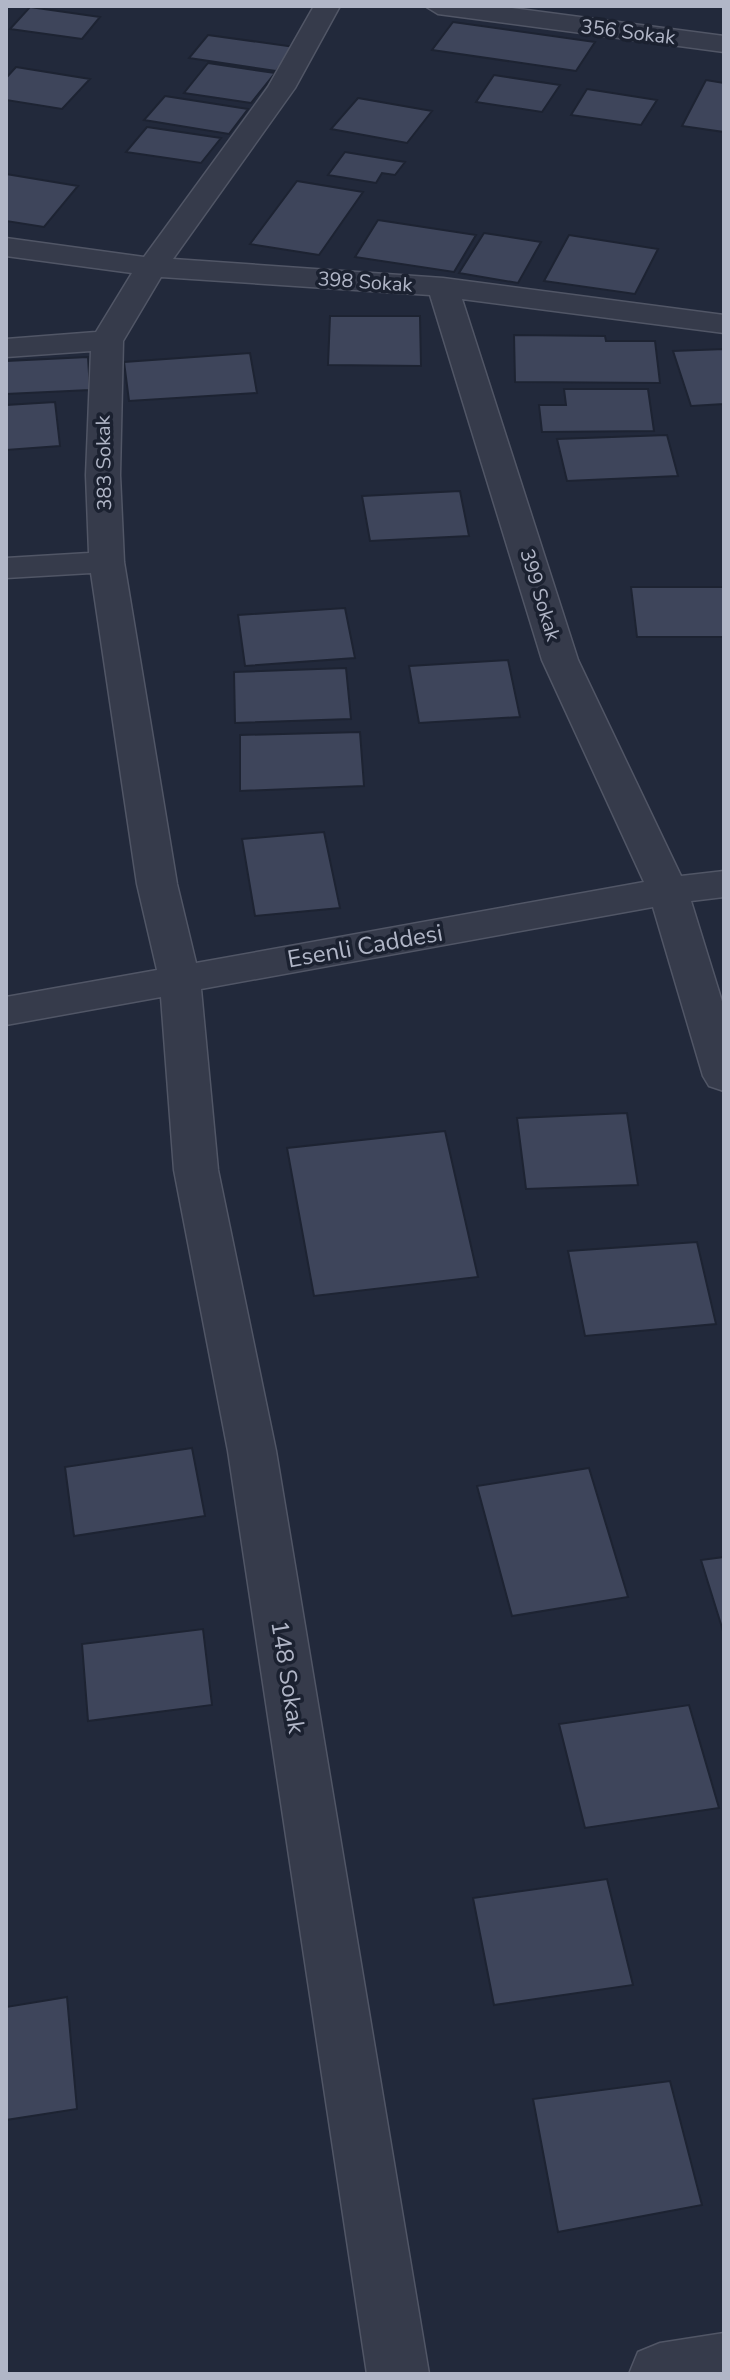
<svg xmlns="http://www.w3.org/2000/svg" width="730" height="2380" font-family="'Nunito Sans',sans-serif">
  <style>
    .building { fill: #3e455b; stroke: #1d2332; stroke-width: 2 }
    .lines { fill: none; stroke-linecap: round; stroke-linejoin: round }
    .minor-casing { stroke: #515666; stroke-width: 3 }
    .minor { fill: #363b4b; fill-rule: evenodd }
    .labels { text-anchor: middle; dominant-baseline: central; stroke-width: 7; stroke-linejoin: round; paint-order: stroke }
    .far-street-label { font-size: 20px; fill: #b1b6c7; stroke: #1b2130 }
    .street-label { font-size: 24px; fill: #b1b6c7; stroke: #1b2130 }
  </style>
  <rect width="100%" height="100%" fill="#22293b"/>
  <!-- building -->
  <path class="building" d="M30,7l70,10 -18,22 -72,-10z
    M453,22l142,20 -19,29 -144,-21z
    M208,35l87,12 -19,24 -87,-13z
    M208,63l67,10 -24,30 -67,-10z
    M16,67l74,12 -28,30 -56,-9v-22z
    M494,75l66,10 -18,27 -66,-10z
    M706,80l18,3v49l-42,-6z
    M587,89l70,11 -16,25 -70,-10z
    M165,96l83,13 -19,25 -85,-14z
    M358,98l74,13 -25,32 -76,-14z
    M147,127l74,11 -20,25 -75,-11z
    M345,152l60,10 -10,13 -13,-2 -6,10 -48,-8z
    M6,174l72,12 -34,41 -38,-6z
    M297,181l66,11 -44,63 -69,-11z
    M378,220l98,15 -22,37 -99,-15z
    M484,233l57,9 -23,41 -59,-10z
    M569,235l89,14 -23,45 -91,-13z
    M330,316h90l1,50 -93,-1z
    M514,335l91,1 1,5h49l5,42 -145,-1z
    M724,349v55l-33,2 -18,-55z
    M250,353l7,40 -128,8 -5,-39z
    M88,357l2,33 -84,4v-33z
    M564,389h84l6,42 -112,1 -3,-27h27z
    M55,402l5,44 -54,4v-45z
    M667,435l11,41 -111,5 -10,-42z
    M460,491l9,45 -99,5 -8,-45z
    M631,587h93v50h-87z
    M345,608l10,50 -110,8 -7,-51z
    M508,660l12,57 -101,6 -10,-57z
    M346,668l5,51 -116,4 -1,-51z
    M360,732l4,54 -124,5v-56z
    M324,832l16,76 -85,8 -13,-77z
    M627,1113l11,72 -112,4 -9,-71z
    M445,1131l33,146 -164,19 -27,-148z
    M697,1242l19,82 -131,12 -17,-85z
    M192,1448l13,68 -131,20 -9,-69z
    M589,1468l39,129 -116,19 -35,-130z
    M724,1557v77l-23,-74z
    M203,1629l9,76 -124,16 -6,-77z
    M689,1705l30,103 -134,20 -26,-104z
    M607,1879l26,106 -139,20 -21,-107z
    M67,1997l10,112 -71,11v-113z
    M670,2081l32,124 -144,27 -25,-133z"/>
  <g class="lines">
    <!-- minor casing -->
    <g class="minor-casing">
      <path id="minor" d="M314,6h26l-45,82 -122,171 270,19 281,37v18l-262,-34 116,361 103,216 43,-5v26l-33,4 33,107v83l-15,-5 -6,-10 -50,-169 -452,82 17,181 58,281 153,923h-62l-139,-923 -54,-281 -13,-173 -155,28v-28l151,-27 -20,-86 -46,-311 -85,5v-20l83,-5 -3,-78 5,-124 -85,6v-18l90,-7 36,-59 -126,-17v-18l138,19 124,-170zM161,277l269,18 112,365 102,222 -448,81 -19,-79 -53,-322 -4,-87 3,-134z
        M425,6h72l227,30v16l-286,-38z
        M724,2333v41h-95l9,-22 22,-9z"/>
    </g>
    <!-- minor -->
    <use href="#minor" class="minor"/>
  </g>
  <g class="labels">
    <!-- far-street labels -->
    <g class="far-street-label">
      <text transform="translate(628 32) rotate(7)">356 Sokak</text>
      <text transform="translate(365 282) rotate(4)">398 Sokak</text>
      <text transform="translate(104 463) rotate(-91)">383 Sokak</text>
      <text transform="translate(540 595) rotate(73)">399 Sokak</text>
    </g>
    <!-- street labels -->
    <g class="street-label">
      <text transform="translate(365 946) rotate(-10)">Esenli Caddesi</text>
      <text transform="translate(288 1677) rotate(81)">148 Sokak</text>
    </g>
  </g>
  <!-- border -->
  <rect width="730" height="2380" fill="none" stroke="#b1b6c7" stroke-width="16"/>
</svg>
